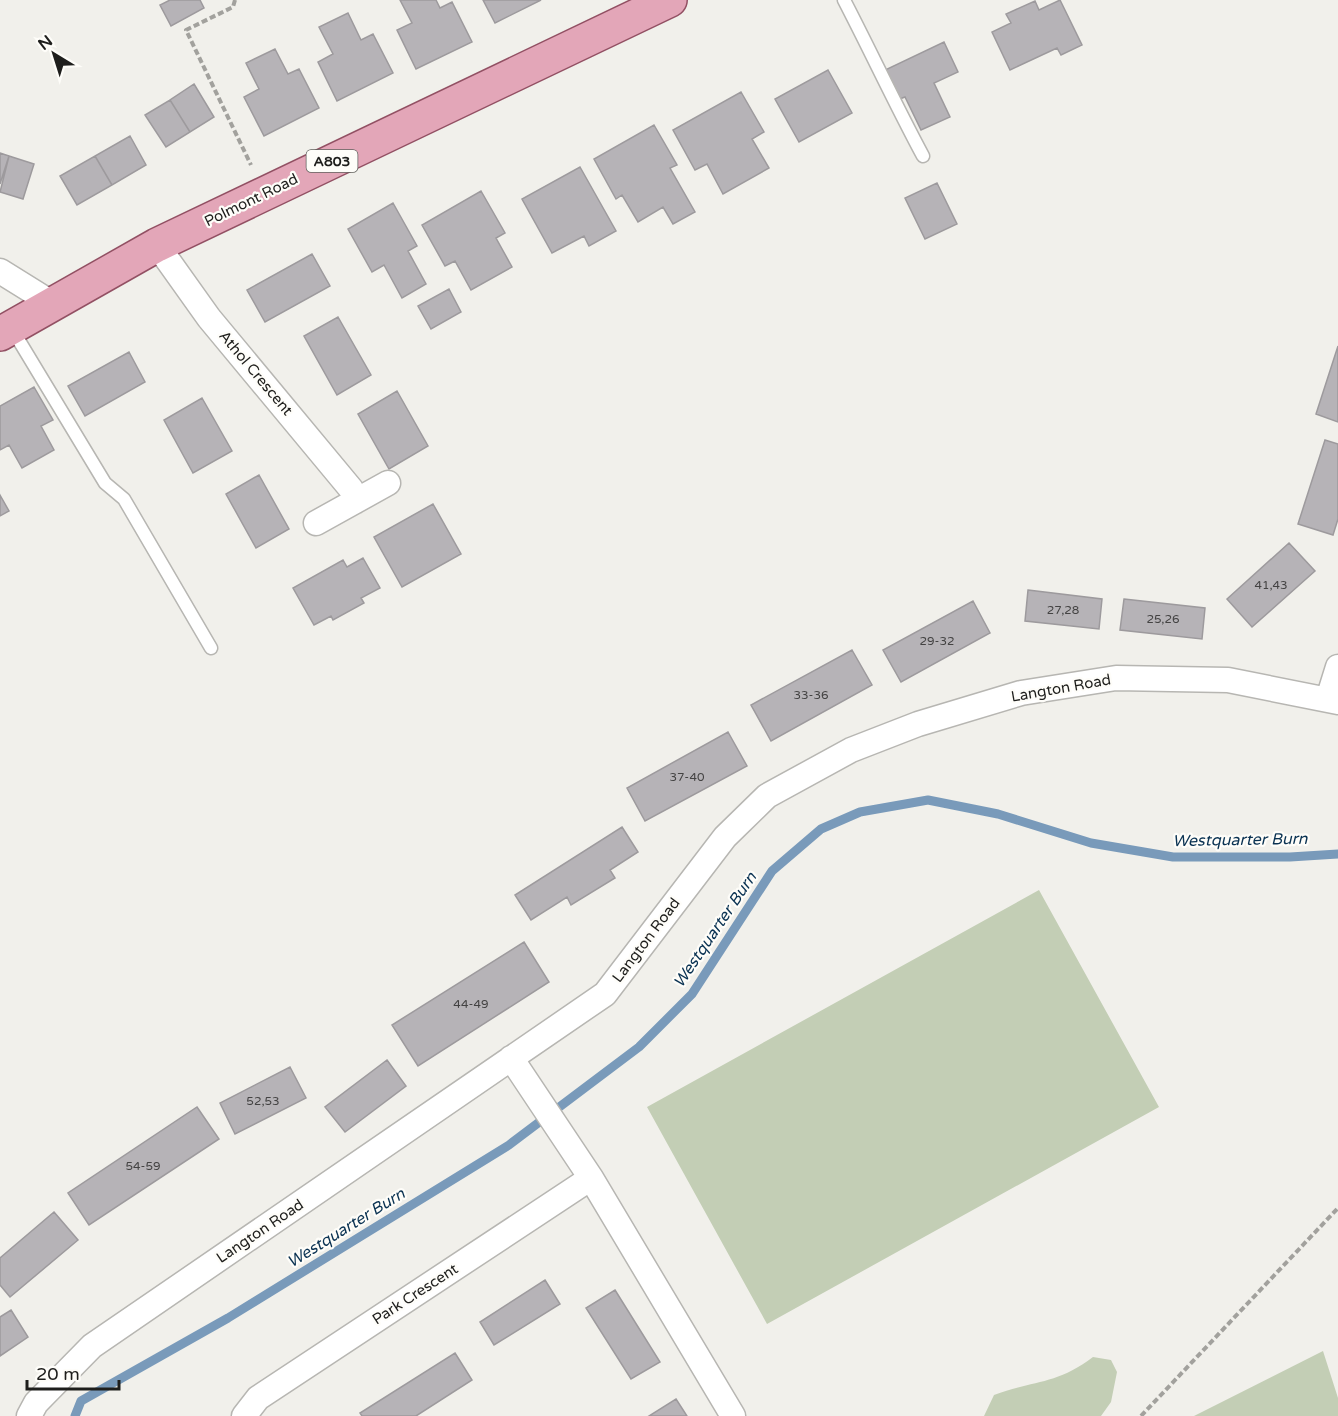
<svg xmlns="http://www.w3.org/2000/svg" width="1338" height="1416" font-family="'Varela Round',sans-serif">
  <style>
    .green { fill: #c3ceb5 }
    .lines { fill: none; stroke-linecap: round; stroke-linejoin: round }
    .stream { stroke: #799aba; stroke-width: 9 }
    .building { fill: #b6b3b7; stroke: #9d9a9d; stroke-width: 1.5 }
    .lane-casing { stroke: #b7b6b2; stroke-width: 15 }
    .street-casing { stroke: #b7b6b2; stroke-width: 27 }
    .primary-casing { stroke: #925063; stroke-width: 36 }
    .path { stroke: #a2a19d; stroke-width: 4; stroke-dasharray: 6 3; stroke-linecap: butt }
    .lane { stroke: #fff; stroke-width: 12 }
    .street { stroke: #fff; stroke-width: 24 }
    .primary { stroke: #e3a6b8; stroke-width: 33 }
    .labels { text-anchor: middle; dominant-baseline: central; stroke-width: 4.5; stroke-linejoin: round; paint-order: stroke }
    .number-label { font-size: 12px; fill: #444343 }
    .shield { fill: #fefdf9; stroke: #61615e; stroke-width: 1.5 }
    .shield-label { font-size: 14px; font-weight: bold; fill: #1e1e1c }
    .street-label { font-size: 15px; fill: #1e1e1c; stroke: #fefdf9 }
    .water-label { font-size: 16px; font-style: italic; fill: #0a3252; stroke: #fefdf9 }
  </style>
  <rect width="100%" height="100%" fill="#f1f0eb"/>
  <!-- green -->
  <path class="green" d="M1039,890l120,217 -392,217 -120,-217z
    M1323,1351l15,47v18h-144z
    M1093,1357l18,3 6,12 -6,30 -10,14h-117l10,-21c40,-15 62,-10 99,-38z"/>
  <g class="lines">
    <!-- stream -->
    <path class="stream" d="M75,1416l6,-15 147,-83 281,-173 130,-98 53,-53 80,-123 49,-42 39,-17 68,-12 70,14 93,29 82,14h117l48,-3"/>
  </g>
  <!-- building -->
  <path class="building" d="M170,0h30l4,8 -33,18 -11,-21z
    M400,0h36l4,8 12,-6 20,40 -56,27 -19,-39 15,-7z
    M483,0h58l-46,23z
    M1060,0l22,45 -21,10 -4,-7 -47,22 -18,-38 19,-9 -5,-9 29,-13 4,9z
    M348,13l13,27 12,-6 20,39 -56,28 -19,-39 15,-8 -14,-27z
    M944,42l14,30 -24,11 16,34 -29,13 -16,-33 -8,3 -14,-29z
    M275,49l13,25 11,-5 20,39 -55,28 -20,-39 15,-8 -13,-26z
    M828,70l24,43 -53,29 -24,-43z
    M194,84l20,33 -24,15 -20,-32z
    M741,92l23,40 -12,7 17,29 -46,26 -16,-30 -12,6 -22,-40z
    M170,100l20,32 -24,15 -21,-32z
    M654,125l23,40 -7,3 25,44 -22,12 -10,-17 -25,15 -16,-27 -6,4 -22,-40z
    M130,136l16,29 -34,20 -17,-29z
    M0,153l9,3 -9,28z
    M9,156l25,8 -11,35 -23,-7z
    M95,156l17,29 -35,20 -17,-29z
    M580,167l36,64 -27,15 -5,-10 -32,17 -30,-54z
    M937,183l20,41 -32,15 -20,-41z
    M481,191l24,42 -9,5 16,29 -41,23 -16,-29 -10,5 -23,-41z
    M393,203l24,43 -9,5 18,33 -24,14 -18,-33 -12,7 -24,-43z
    M312,254l18,32 -65,36 -18,-32z
    M449,289l12,23 -30,17 -13,-23z
    M338,317l33,58 -34,20 -33,-59z
    M1338,346v76l-22,-8z
    M129,352l16,30 -60,34 -17,-30z
    M34,387l19,33 -12,6 13,24 -32,18 -13,-23 -9,5v-44z
    M397,391l31,55 -39,23 -31,-55z
    M202,398l30,53 -39,22 -29,-53z
    M1325,440l13,4v75l-5,16 -35,-11z
    M259,475l30,54 -33,19 -30,-54z
    M0,495l9,16 -9,5z
    M433,504l28,50 -59,33 -28,-50z
    M1289,543l26,28 -63,56 -25,-28z
    M363,558l17,30 -19,10 3,5 -31,17 -2,-4 -17,9 -21,-37 50,-28 4,7z
    M1028,590l74,9 -3,30 -74,-8z
    M1124,599l81,9 -3,31 -82,-9z
    M973,601l17,32 -89,49 -18,-32z
    M852,650l20,35 -101,56 -20,-36z
    M728,732l19,34 -102,55 -18,-33z
    M622,827l16,25 -28,18 5,8 -44,27 -4,-8 -36,23 -16,-25z
    M524,942l25,40 -131,84 -26,-41z
    M387,1060l19,26 -61,46 -20,-25z
    M290,1067l16,31 -71,36 -15,-31z
    M197,1107l22,32 -130,86 -21,-32z
    M54,1212l24,28 -68,57 -10,-12v-27z
    M545,1280l15,24 -66,41 -14,-23z
    M615,1290l45,72 -29,17 -45,-71z
    M11,1310l17,27 -28,19v-39z
    M455,1353l17,27 -56,36h-54l-2,-3z
    M676,1399l11,17h-38z"/>
  <g class="lines">
    <!-- lane casing -->
    <g class="lane-casing">
      <path id="lane" d="M844,0c27,52 51,104 79,156
        M12,329l93,154 19,16 87,149"/>
    </g>
    <!-- street casing -->
    <g class="street-casing">
      <path id="street" d="M157,245l52,73 142,171 5,12
        M0,271l53,33
        M316,523l72,-40
        M1328,699l10,-32
        M511,1058l80,120 142,238
        M29,1416l7,-13 56,-57 513,-352 120,-157 42,-41 84,-46 67,-26 103,-31 95,-15 112,2 110,22
        M244,1416l14,-18 333,-220"/>
    </g>
    <!-- primary casing -->
    <g class="primary-casing">
      <path id="primary" d="M0,334l157,-89 513,-245"/>
    </g>
    <!-- path -->
    <path class="path" d="M235,0l-2,7 -47,23 65,135
      M1141,1416l197,-208"/>
    <!-- lane -->
    <use href="#lane" class="lane"/>
    <!-- street -->
    <use href="#street" class="street"/>
    <!-- primary -->
    <use href="#primary" class="primary"/>
  </g>
  <g class="labels">
    <!-- number labels -->
    <g class="number-label">
      <text x="1271" y="585">41,43</text>
      <text x="1063" y="610">27,28</text>
      <text x="1163" y="619">25,26</text>
      <text x="937" y="641">29-32</text>
      <text x="811" y="695">33-36</text>
      <text x="687" y="777">37-40</text>
      <text x="471" y="1004">44-49</text>
      <text x="263" y="1101">52,53</text>
      <text x="143" y="1166">54-59</text>
    </g>
    <!-- shield labels -->
    <rect class="shield" x="306.5" y="150" width="51" height="22" rx="4.5"/>
    <g class="shield-label">
      <text x="332" y="161">A803</text>
    </g>
    <!-- street labels -->
    <g class="street-label">
      <text transform="translate(251 200) rotate(-26)">Polmont Road</text>
      <text transform="translate(256 373) rotate(50)">Athol Crescent</text>
      <text transform="translate(1061 688) rotate(-10)">Langton Road</text>
      <text transform="translate(646 940) rotate(-53)">Langton Road</text>
      <text transform="translate(260 1231) rotate(-34)">Langton Road</text>
      <text transform="translate(415 1294) rotate(-33)">Park Crescent</text>
    </g>
    <!-- water labels -->
    <g class="water-label">
      <text transform="translate(1240 840) rotate(-1)">Westquarter Burn</text>
      <text transform="translate(715 930) rotate(-56)">Westquarter Burn</text>
      <text transform="translate(346 1228) rotate(-32)">Westquarter Burn</text>
    </g>
  </g>
  <!-- north arrow -->
  <g transform="translate(54 54) rotate(322)" stroke="#fefdf9" stroke-width="4.5" paint-order="stroke">
  <path d="M0-4.5L10 22L0 15L-10 22Z" fill="#1e1e1c"/>
  <text y="-9" font-size="16" font-weight="bold" text-anchor="middle" fill="#1e1e1c">N</text>
  </g>
  <!-- scale -->
  <path d="M27 1380v9h92v-9" fill="none" stroke="#1e1e1c" stroke-width="3"/>
  <text x="36" y="1380" font-size="18" fill="#1e1e1c" stroke="#fefdf9" stroke-width="4.5" paint-order="stroke">20 m</text>
</svg>
